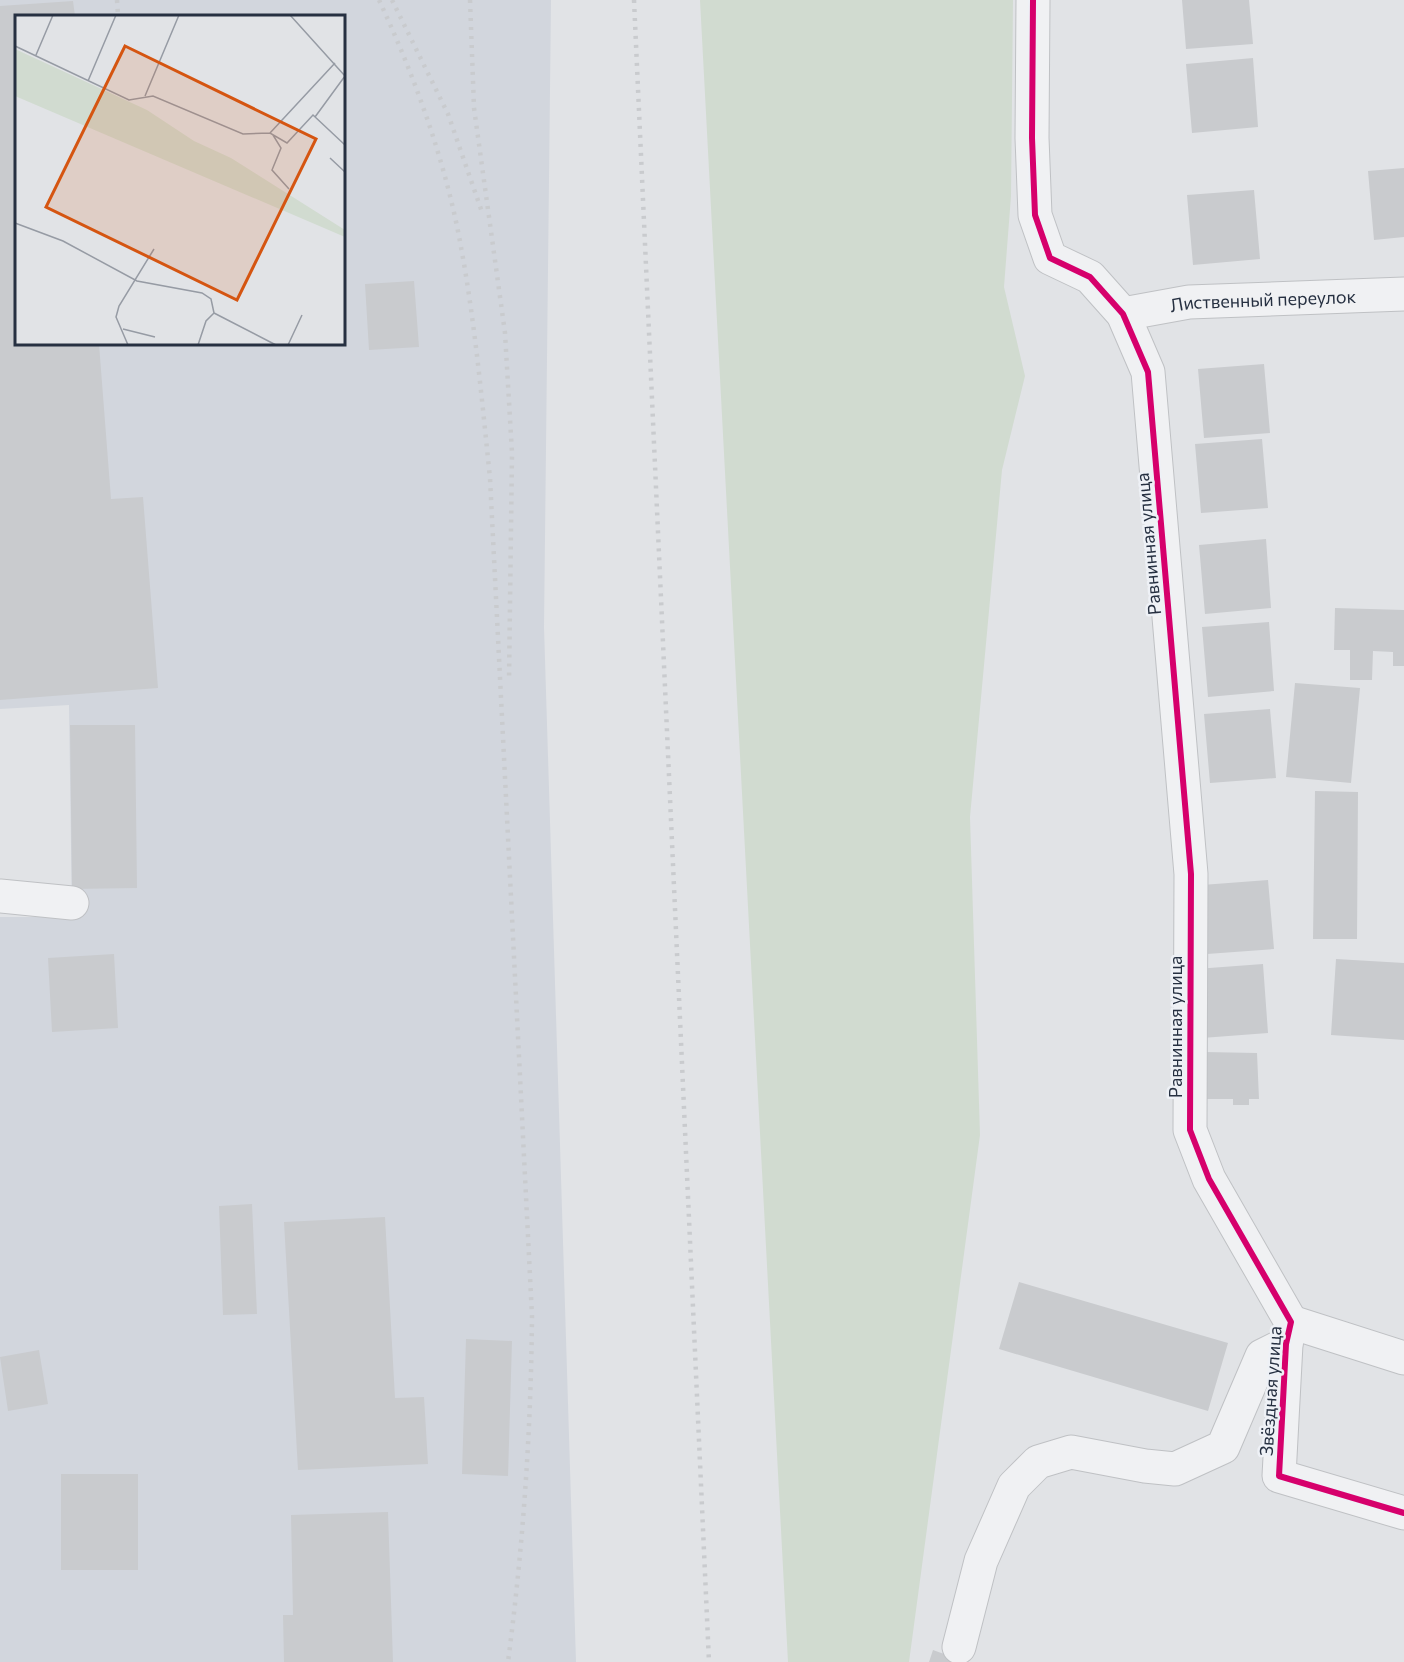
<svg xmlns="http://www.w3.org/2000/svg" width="1404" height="1662" font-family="Commissioner,sans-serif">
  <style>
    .built { fill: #d2d6dd; fill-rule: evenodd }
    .green { fill: #d1dbd0 }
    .building { fill: #c9cbce }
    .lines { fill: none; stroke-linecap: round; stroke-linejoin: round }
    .minor-casing { stroke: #bfc1c4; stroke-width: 35 }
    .minor { stroke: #f0f1f3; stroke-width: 33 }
    .rail { stroke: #c9cbce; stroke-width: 4.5; stroke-dasharray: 3 6; stroke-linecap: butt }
    .cycleway-casing { stroke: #eef1f6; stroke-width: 10 }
    .cycleway { stroke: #d6006c; stroke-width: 6 }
    .labels { text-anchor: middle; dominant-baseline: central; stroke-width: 5; stroke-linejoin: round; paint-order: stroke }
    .street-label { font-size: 18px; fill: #263041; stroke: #eef1f6 }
    .inset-road { fill: none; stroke: #969ba4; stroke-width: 1.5 }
    .view { fill: #d55511; fill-opacity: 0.15; stroke: #d55511; stroke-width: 3 }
    .inset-edge { fill: none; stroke: #263041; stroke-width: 3 }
  </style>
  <rect width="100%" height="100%" fill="#e1e3e6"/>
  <!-- built -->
  <path class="built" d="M0,0h551l-7,627 32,1035h-576v-745h72l-3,-212 -69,4zM16,16h328v328h-328z"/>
  <!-- green -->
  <path class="green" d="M700,0h313l-2,196 -7,91 21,89 -23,94 -32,347 10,318 -71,527h-121z"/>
  <!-- building -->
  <path class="building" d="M1182,0h67l4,44 -67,5z
    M73,1l2,15h-59v328h83l12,155 32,-2 15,191 -158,12v-694z
    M1253,58l5,69 -66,6 -6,-69z
    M1404,168v69l-30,3 -6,-69z
    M1254,190l6,69 -67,6 -6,-70z
    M414,281l5,66 -50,3 -4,-66z
    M1264,364l6,69 -66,5 -6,-69z
    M1262,439l6,69 -67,5 -6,-69z
    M1266,539l5,69 -66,6 -6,-69z
    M1335,608l69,2v56h-11v-14l-20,-1 -1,29h-22v-30h-16z
    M1269,622l5,69 -66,6 -6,-70z
    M1295,683l65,5 -9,95 -65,-6z
    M1270,709l6,69 -66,5 -6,-69z
    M70,725h65l2,163 -65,1z
    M1315,791l43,1 -1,147h-44z
    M1268,880l6,69 -67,5 -5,-69z
    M114,954l4,74 -66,4 -4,-74z
    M1336,959l68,4v77l-73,-5z
    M1263,964l5,69 -66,5 -6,-69z
    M1204,1052l53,1 2,46h-10v6h-16v-6h-33z
    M252,1204l5,110 -34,1 -4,-109z
    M385,1217l10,181 29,-1 4,67 -130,6 -14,-248z
    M1019,1282l209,61 -20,68 -209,-62z
    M466,1339l46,2 -4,135 -46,-2z
    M39,1350l9,54 -40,7 -8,-54z
    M61,1474h77v96h-77z
    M388,1512l5,150h-109l-1,-47h10l-2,-100z
    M933,1650l33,12h-37z"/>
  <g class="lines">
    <!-- minor casing -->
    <g class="minor-casing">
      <g id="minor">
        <path d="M1033,0l-1,138 3,77 15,43 40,19 33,37 25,58 43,502 -1,256 19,49 82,143 -5,22 -7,132 125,37"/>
        <path id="s1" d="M1123,314l66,-12 215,-8"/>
        <path d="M0,896l72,7"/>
        <path d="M1291,1322l113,36"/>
        <path d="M959,1647l22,-86 33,-75 24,-24 33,-10 74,14 30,3 48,-22 39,-91 24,-12"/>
      </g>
    </g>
    <!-- minor -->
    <use href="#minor" class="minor"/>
    <!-- rail -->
    <path class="rail" d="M117,0l1,16
      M379,0c36,77 67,163 82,247 14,76 21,154 29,231l42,838c-1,116 -9,231 -24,346
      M392,0l56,114 35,101
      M470,0l4,108 31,225 7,120 -3,228
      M634,0l75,1662"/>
    <!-- cycleway casing -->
    <g class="cycleway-casing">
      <path id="cycleway" d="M1033,0l-1,138 3,77 15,43 40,19 33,37 25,58 43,502 -1,256 19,49 82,143 -5,22 -7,132 125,37"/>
    </g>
    <!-- cycleway -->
    <use href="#cycleway" class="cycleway"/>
  </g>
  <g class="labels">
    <!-- street labels -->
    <g class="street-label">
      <text stroke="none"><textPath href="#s1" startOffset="141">Лиственный переулок</textPath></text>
      <text transform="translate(1148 544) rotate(-95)">Равнинная улица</text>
      <text transform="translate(1175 1027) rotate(-90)">Равнинная улица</text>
      <text transform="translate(1270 1391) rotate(-86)">Звёздная улица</text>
    </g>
  </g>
  <!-- overview -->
  <g transform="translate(15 15)">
    <rect width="330" height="330" fill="#e1e3e6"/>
    <path d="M0,34l132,61 47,31 37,17 114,72v7l-330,-141z" fill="#d1dbd0"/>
    <path class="inset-road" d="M275,0l55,61M0,31l114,54 24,-4 90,38 27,-1 17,10 26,-28 32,30M21,40l17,-40M73,66l28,-66M130,81l34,-81M300,102l30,-41M255,118l65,-70M258,120l8,13 -9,22 17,19M315,143l15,14M0,208l48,18 74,40 65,12 9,6 3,14M199,298l62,32M108,314l32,8M113,330l-12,-28 3,-11 35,-57M183,330l8,-24 8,-8M273,330l14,-30"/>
    <path class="view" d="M110,31l191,93 -79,161 -191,-93z"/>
    <rect width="330" height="330" class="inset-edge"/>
  </g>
</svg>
